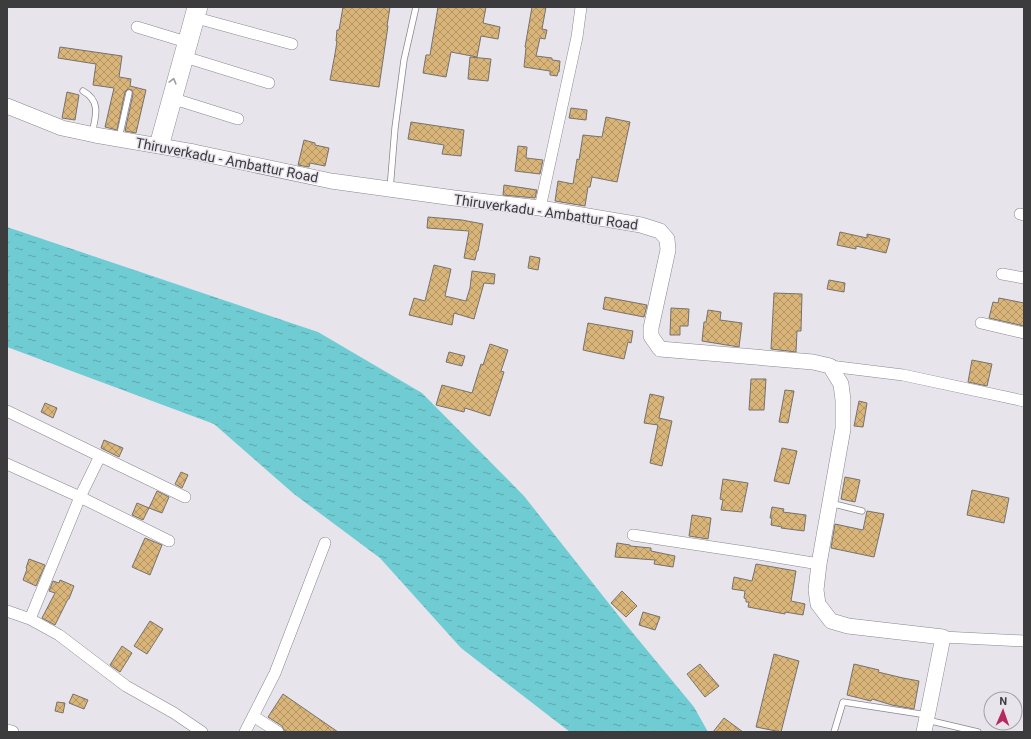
<svg xmlns="http://www.w3.org/2000/svg" width="1031" height="739" font-family="Roboto,sans-serif">
  <style>
    .water { fill: url(#water-ripples) }
    .building { fill: url(#building-cross-hatch); stroke: #76726c }
    .lines { fill: none; stroke-linecap: round; stroke-linejoin: round }
    .service-casing { stroke: #89878e; stroke-width: 7 }
    .minor-casing { stroke: #89878e; stroke-width: 12 }
    .tertiary-casing { stroke: #89878e; stroke-width: 14 }
    .secondary-casing { stroke: #89878e; stroke-width: 16 }
    .service { stroke: #fff; stroke-width: 5.5 }
    .minor { stroke: #fff; stroke-width: 11 }
    .tertiary { stroke: #fff; stroke-width: 13 }
    .secondary { stroke: #fff; stroke-width: 15 }
    .oneway { stroke: #9e9d9e }
    .labels { text-anchor: middle; dominant-baseline: central; stroke-width: 3; stroke-linejoin: round; paint-order: stroke }
    .street-label { font-size: 14px; fill: #3c3b3e; stroke: #e7e4ec }
  </style>
  <defs>
    <pattern id="water-ripples" width="26" height="14" patternUnits="userSpaceOnUse"><rect width="26" height="14" fill="#70ccd3"/><path d="M2 4q2-2 4 0t4 0M15 11q2-2 4 0t4 0" fill="none" stroke="#5da7ad"/></pattern>
    <pattern id="building-cross-hatch" width="8" height="8" patternUnits="userSpaceOnUse"><rect width="8" height="8" fill="#dab579"/><path d="M0 0l8 8M0 8l8-8" fill="none" stroke="#b29465"/></pattern>
  </defs>
  <rect width="100%" height="100%" fill="#e7e4ec"/>
  <!-- water -->
  <path class="water" d="M7,227l311,105 104,61 102,103 94,119 76,92 14,25h-138l-109,-84 -81,-90 -86,-64 -80,-70 -207,-77z"/>
  <!-- building -->
  <path class="building" d="M343,7h47l-3,19h1l-9,61 -49,-7 5,-26 2,-13h-1l1,-11h2z
    M438,7h48l-3,16 17,4 -2,12 -17,-3 -4,21 -26,-5 -5,25 -23,-4 3,-18h4z
    M532,7h14l-4,22 5,1 -2,9 -5,-1 -4,18 16,2v2l8,1 -1,11h-1l-1,4 -7,-1v-4l-26,-4 2,-19 -1,-1z
    M60,47l62,9 -3,21 12,2 -1,7 16,4 -10,43 -11,-2 8,-37 -1,-4 -4,-1 -3,3 -8,38 -12,-3 9,-39 -21,-3 3,-21 -38,-6z
    M470,57l21,2 -3,22 -20,-2z
    M67,92l12,3 -4,25 -13,-2z
    M571,108l16,2 -1,10 -17,-2z
    M606,117l24,5 -13,60 -25,-5 -2,10h-2l-3,19 -30,-5 3,-20 15,3 4,-25 2,1 4,-25 19,2z
    M411,122l53,8 -3,26 -19,-2 2,-9 -36,-6z
    M304,140l11,3v2l14,3 -4,18 -15,-3 -1,4 -11,-2z
    M518,146l9,1 -1,11 17,2 -3,14 -25,-3z
    M504,185l33,5 -2,8 -32,-3z
    M428,217l34,3 21,4 -5,27h-1l-2,9 -11,-2 5,-27 -42,-3z
    M840,232l27,6v-4l23,5 -4,14 -30,-7v3l-19,-4z
    M530,256l10,2 -2,12 -10,-2z
    M434,265l17,4 -6,27 21,5 4,-13 2,-17 23,3 -1,10 -10,-1 -10,36 -20,-6 -2,12 -43,-10 5,-17 11,3z
    M829,280l16,3 -1,9 -17,-3z
    M774,293l28,1 -1,37h-4l-1,21 -25,-3z
    M605,297l42,8 -3,12 -41,-8z
    M999,298l25,5v23l-35,-8 4,-16 5,1z
    M671,308l18,1 -1,17h-8v9h-10z
    M708,310l13,2 -1,8 22,3 -3,24 -37,-6 2,-19h2z
    M588,323l45,8 -2,12 -3,-1 -4,17 -41,-9z
    M490,344l18,6 -7,21 3,1 -14,44 -25,-8 -1,4 -28,-7 6,-20 30,8 9,-29 2,1z
    M449,352l16,4 -3,10 -16,-4z
    M972,360l20,4 -5,22 -19,-4z
    M751,379h15l-2,31h-15z
    M785,390l9,1 -6,32 -9,-1z
    M650,394l14,3 -5,21 13,3 -10,45 -12,-3 8,-38 -14,-2z
    M859,401l8,2 -4,24 -9,-1z
    M45,403l12,5 -4,10 -12,-6z
    M104,440l19,8 -4,9 -18,-9z
    M782,448l15,3 -8,33 -15,-3z
    M181,472l7,3 -6,13 -7,-4z
    M845,477l15,3 -5,22 -14,-3z
    M723,479l25,4 -6,29 -21,-2 2,-10 -3,-1z
    M972,490l37,8 -5,25 -37,-8z
    M157,491l12,6 -7,16 -13,-5z
    M137,503l12,5 -6,12 -11,-5z
    M772,507l12,2 -1,3 23,3 -2,16 -23,-3 1,-1 -11,-2 1,-7h-2z
    M867,511l17,3 -10,43 -43,-9 4,-24 28,6z
    M692,515l19,3 -3,21 -19,-3z
    M145,538l17,7 -12,30 -18,-8z
    M617,543l13,2v1l21,2v3l24,5 -2,11 -19,-3 1,-4 -40,-3z
    M29,559l16,6 -9,21 -13,-6 4,-11 -1,-1z
    M756,564l40,7 -5,30 14,3 -2,11 -18,-3v2l-37,-7 1,-5h-3v-3l-2,-1 1,-7 -13,-2 2,-12 18,4z
    M60,580l14,6 -5,13h-1l-13,26 -13,-7 13,-25 -6,-2 4,-10 6,2z
    M622,591l15,15 -11,11 -15,-14z
    M643,612l17,5 -5,13 -16,-5z
    M150,621l13,8 -16,25 -13,-8z
    M122,646l10,7 -12,19 -10,-7z
    M774,654l25,7 -18,71 -25,-5z
    M700,664l19,22 -14,11 -18,-23z
    M854,664l25,6 -1,2 25,6 16,3 -5,28 -22,-4 -20,-6 -1,2 -24,-6z
    M73,694l15,6 -4,9 -15,-6z
    M283,694l55,38h-50l-4,-2 -2,-4 -14,-9z
    M57,702l8,1 -2,10 -8,-2z
    M724,718l19,14h-30z"/>
  <g class="lines">
    <!-- service casing -->
    <g class="service-casing">
      <path id="service" d="M83,91c18,10 13,25 9,42
        M119,138l10,-45
        M390,189l5,-61 9,-68 12,-53
        M830,503l32,8
        M927,720l51,12
        M834,732l9,-30 84,13"/>
    </g>
    <!-- minor casing -->
    <g class="minor-casing">
      <path id="minor" d="M193,17l99,27
        M137,27l46,14
        M188,58l81,25
        M171,98l67,21
        M155,145l38,-138
        M163,147l39,-140
        M540,208l37,-171 4,-30
        M1020,214l4,1
        M1002,274l22,4
        M981,323l43,10
        M830,366l73,9 121,26
        M7,411l93,45
        M7,464l73,33 89,44
        M633,535l119,18 67,11
        M7,611l23,8 29,16 67,51 48,27 28,19
        M30,619l50,-122 20,-41 85,41
        M943,637l81,4
        M253,716l25,16
        M245,732l30,-59 50,-130"/>
    </g>
    <!-- tertiary casing -->
    <g class="tertiary-casing">
      <path id="tertiary" d="M7,731l5,1"/>
    </g>
    <!-- secondary casing -->
    <g class="secondary-casing">
      <path id="secondary" d="M7,106l55,22 33,7 99,17 137,29 123,17 86,10 101,17 19,6 7,8 1,11 -17,78v8l9,13 153,13 17,4 11,18 2,16v29l-24,135 -3,26 2,14 13,17 17,5 95,11 -19,95"/>
    </g>
    <!-- service -->
    <use href="#service" class="service"/>
    <!-- minor -->
    <use href="#minor" class="minor"/>
    <!-- tertiary -->
    <use href="#tertiary" class="tertiary"/>
    <!-- secondary -->
    <use href="#secondary" class="secondary"/>
  </g>
  <!-- one-way arrows -->
  <defs><path id="oneway-chevron" d="M-2-3.5L2.5 0L-2 3.5" fill="none" stroke-width="1.6" stroke-linecap="round" stroke-linejoin="round"/></defs>
  <use class="oneway" href="#oneway-chevron" transform="translate(173 81) rotate(-75)"/>
  <g class="labels">
    <!-- street labels -->
    <g class="street-label">
      <text transform="translate(227 160) rotate(11)">Thiruverkadu - Ambattur Road</text>
      <text transform="translate(546 212) rotate(8)">Thiruverkadu - Ambattur Road</text>
    </g>
  </g>
  <!-- border -->
  <rect width="1031" height="739" fill="none" stroke="#3c3b3e" stroke-width="16"/>
  <!-- north arrow -->
  <g transform="translate(1003 711) rotate(2)"><circle r="19" fill="#e7e4ec" stroke="#a3a0a6"/>
  <path d="M0-3L7 15L0 10L-7 15Z" fill="#b72a5e"/>
  <text y="-6" font-size="11" font-weight="bold" text-anchor="middle" fill="#3c3b3e">N</text>
  </g>
</svg>
